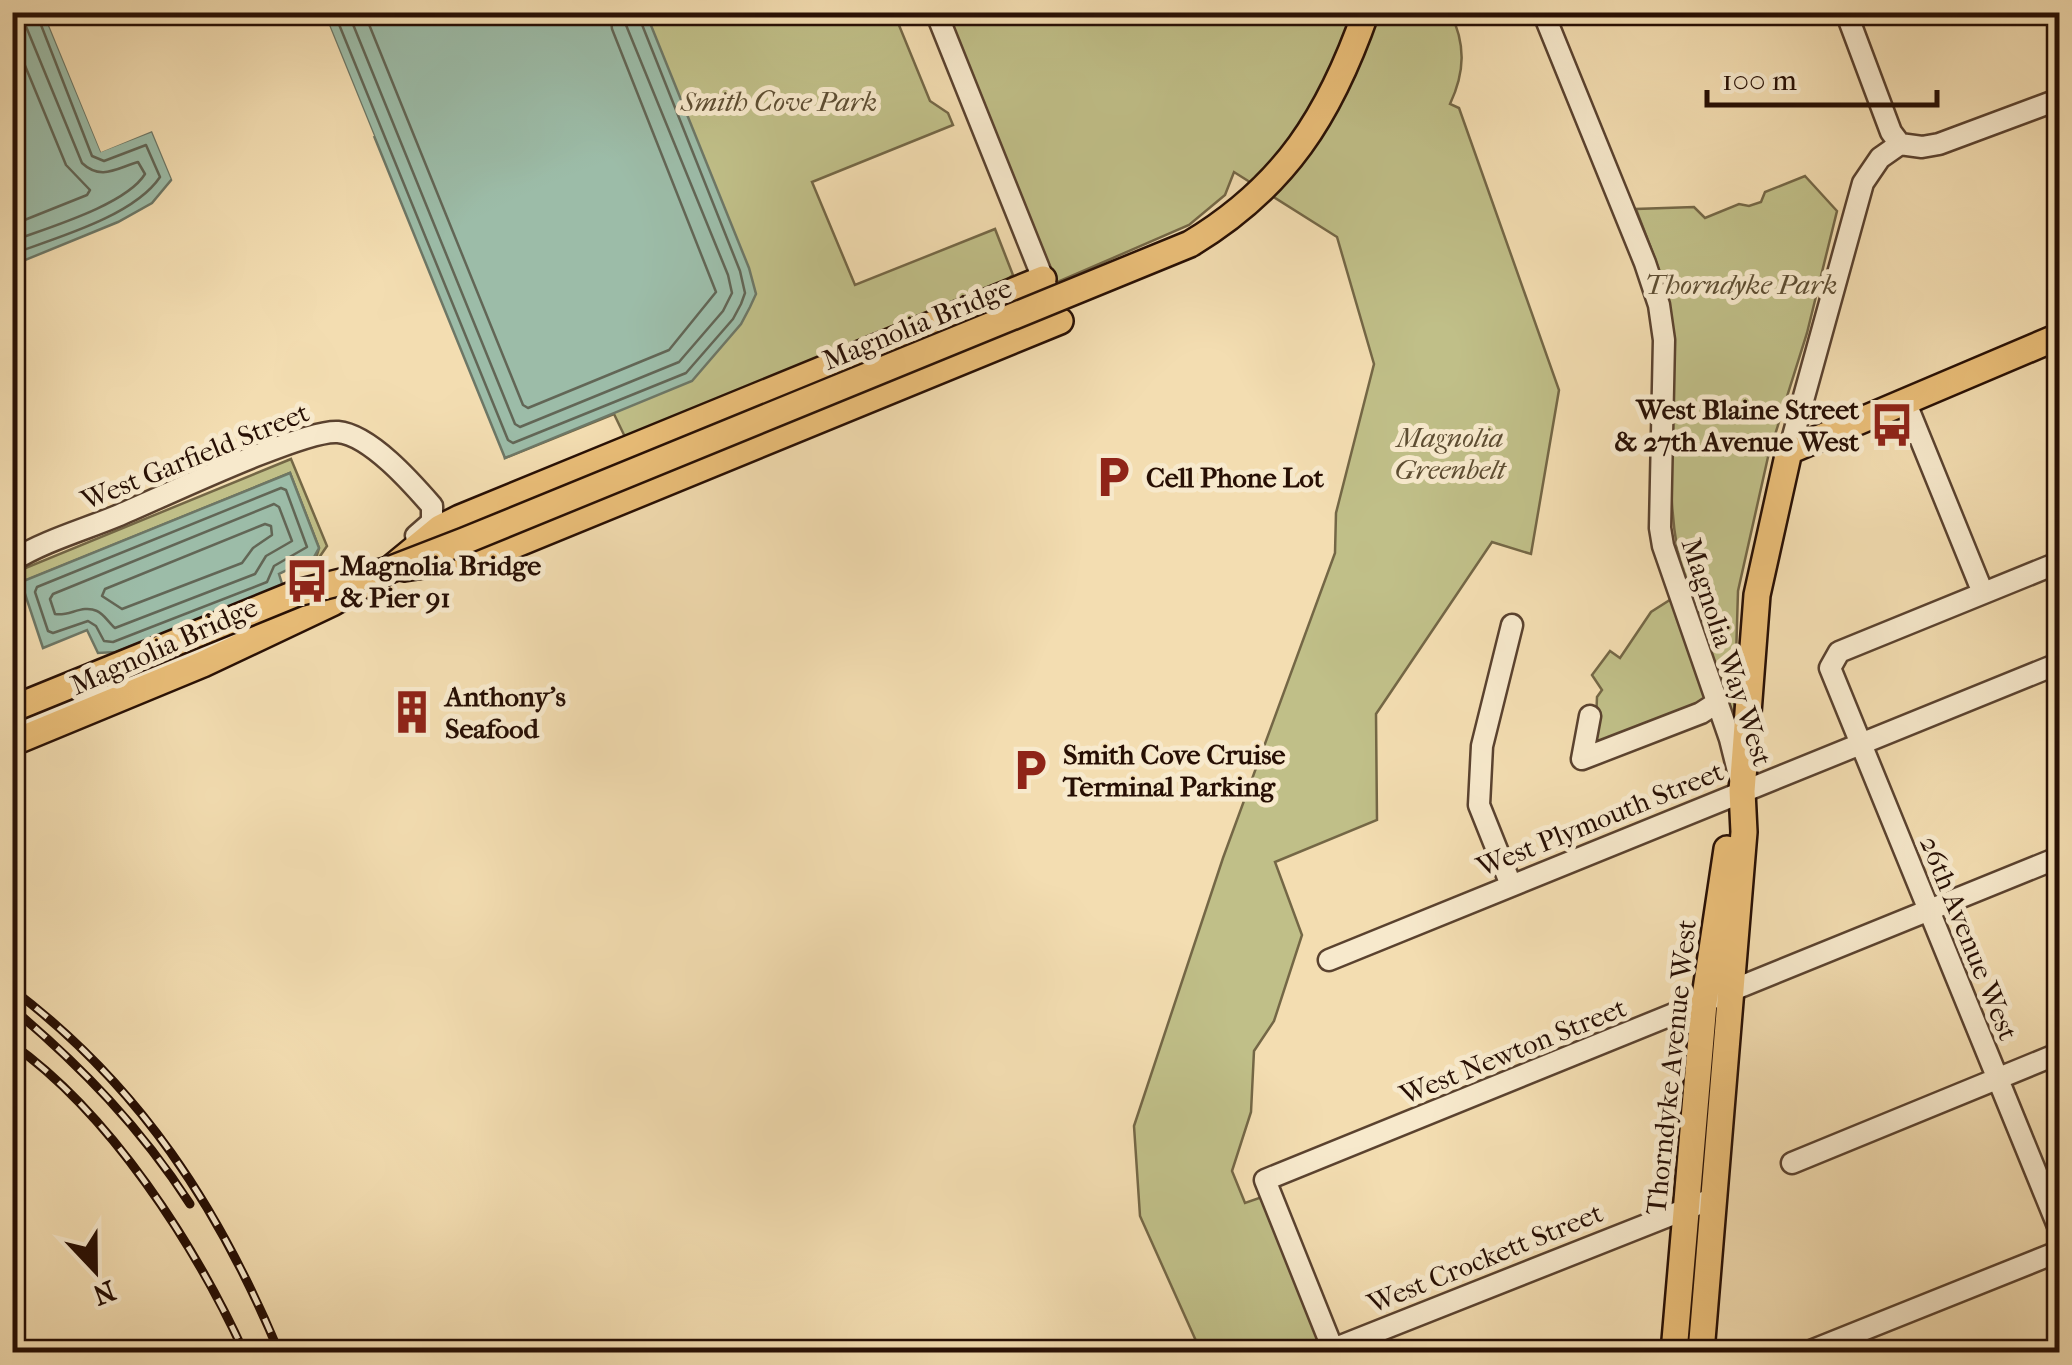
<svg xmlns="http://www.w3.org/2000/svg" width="2072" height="1365" font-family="'IM FELL French Canon',serif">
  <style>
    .green { fill: #c0bf88; stroke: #746746; stroke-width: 2.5 }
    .water { fill: #9cbca8; stroke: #6d7766; stroke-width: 2.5 }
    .pier { fill: #f3ddb1 }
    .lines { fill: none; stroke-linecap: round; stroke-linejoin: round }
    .shore { stroke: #626656; stroke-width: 2.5 }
    .minor-casing { stroke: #5a422f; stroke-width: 25 }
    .major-casing { stroke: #270f04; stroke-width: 30 }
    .minor { stroke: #f7e9cc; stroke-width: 20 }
    .major { stroke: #eabe78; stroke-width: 25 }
    .rail-casing { stroke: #270f04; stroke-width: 9 }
    .rail { stroke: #f7e9cc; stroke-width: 5; stroke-dasharray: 15; stroke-linecap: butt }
    .major-bridge-casing { stroke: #270f04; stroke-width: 30; stroke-linecap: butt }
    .major-bridge { stroke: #eabe78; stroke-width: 25 }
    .labels { text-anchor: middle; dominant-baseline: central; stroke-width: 10; stroke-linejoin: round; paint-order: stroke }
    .park-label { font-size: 28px; font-style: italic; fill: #5d4d32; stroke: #f7e9cc }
    .street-label { font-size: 28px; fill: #270f04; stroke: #f7e9cc }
    .poi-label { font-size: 28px; font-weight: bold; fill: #270f04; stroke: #f7e9cc; text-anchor: start }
  </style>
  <rect width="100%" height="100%" fill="#f3ddb1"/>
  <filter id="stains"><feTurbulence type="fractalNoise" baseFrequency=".002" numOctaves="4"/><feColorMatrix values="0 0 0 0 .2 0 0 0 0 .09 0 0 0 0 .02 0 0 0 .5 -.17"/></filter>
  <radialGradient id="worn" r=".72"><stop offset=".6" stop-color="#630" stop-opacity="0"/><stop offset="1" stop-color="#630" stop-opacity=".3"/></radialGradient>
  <!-- green -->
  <path class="green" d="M1450,12c16,32 15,60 0,92l9,4 100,282 -28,164 -39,-12 -116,172 1,106 -102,42 27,73 -28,86 -20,30 -3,61 -19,59 13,32 17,-6 65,155h-126l-61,-136 -6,-90 89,-268 112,-305 1,-40 38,-149 -37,-127 -103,-65 -9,23 -36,30 -143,62 -110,-274z
    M492,13h402l36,88 18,12 5,12 -141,57 43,103 140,-56 18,46 -17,13 -370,151 -12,-25 -109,44z
    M1805,176l32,35 -30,122 -39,124 -30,134 -4,132 -8,-29 -131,53 2,-50 5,-7 -10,-15 18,-24 10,7 31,-46 36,-23c-27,-86 -11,-166 -14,-254 -2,-43 -22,-85 -37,-126l58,-2 11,11 34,-14 10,2 12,-4 4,-10z
    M291,459l36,87 -13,19 5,-17 -29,-75 -268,109 2,9 -4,2 -6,-13 9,-11z"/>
  <!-- water -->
  <path class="water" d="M13,13h31l57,138 51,-20 20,48 -20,24 -34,19 -105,43z
    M324,13h322l103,255 7,26 -6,13 -9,17 -49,57 -187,77z
    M290,473l29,75 -5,9 -35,17 4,13 -167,65 -18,1 -11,-23 -44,18 -22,-66z"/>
  <!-- pier -->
  <path class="pier" d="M50,12l54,133 51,-19 22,51 -3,7 -22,-53 -51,21 -57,-139z
    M319,12l5,1 50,123 -5,2z"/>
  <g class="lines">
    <!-- shore -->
    <path class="shore" d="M334,12l174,428 5,3 173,-70 47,-54 8,-15 4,-11 -5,-22 -103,-259
      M348,12l167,412 5,3 159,-65 44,-51 9,-18 -4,-18 -102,-250 -1,-13
      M364,12l159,393 5,3 141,-58 47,-58 -104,-263 -2,-17
      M12,34l54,131 24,25 -3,5 -75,30
      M12,241c35,-13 114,-36 133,-67l-7,-12c-21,6 -37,19 -56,1l-57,-139 -2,-12
      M12,254c44,-16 122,-38 148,-77l-14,-32 -42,16 -12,-5 -56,-144
      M281,488l5,2 21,57 -33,19 -7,16 -154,60 -9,-1 -8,-15 -8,-5 -35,12 -5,-2 -13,-39 2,-5z
      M274,504l5,3 13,34 -26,15 -11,18 -140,54c-6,-5 -11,-14 -18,-17 -15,-7 -28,6 -42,3l-5,-15 3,-5z
      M265,524l6,2 1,9 -19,13 -11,15 -120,46 -20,-13 3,-7z"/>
    <!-- minor casing -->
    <g class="minor-casing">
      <path id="minor" d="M936,12l112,279
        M1543,12l102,251 14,42 5,35 -4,188 3,18 67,193 9,36
        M1846,12l45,120 9,12
        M1900,144l22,3 17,-3 121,-45
        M1905,401l78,192
        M1789,451l74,-268 17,-25 20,-14
        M12,561c32,-20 71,-31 105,-45 41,-17 186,-87 221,-84 32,3 74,51 94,74v16l-16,14
        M2060,562l-221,90 -9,16 230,563
        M12,725l289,-121
        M1582,759l119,-46 17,-11
        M1582,759l8,-43
        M1511,885l-32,-80 3,-59 30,-121
        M1329,960l731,-297
        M1792,1163l268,-110
        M1333,1349l381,-151
        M1334,1352l-69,-172 795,-323
        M1808,1352l252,-101"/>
    </g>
    <!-- major casing -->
    <g class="major-casing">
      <path id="major" d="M404,568l86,-13 570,-234
        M12,743l191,-79 129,-61 57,-33 51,-42 20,-10 583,-239
        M1674,1352l30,-349 23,-154
        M1701,1352l43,-520 -2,-41 15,-196 32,-144 271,-115"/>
    </g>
    <!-- minor -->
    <use href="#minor" class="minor"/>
    <!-- major -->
    <use href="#major" class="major"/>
    <!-- rail casing -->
    <g class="rail-casing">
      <path id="rail" d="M12,989c128,97 206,217 267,363
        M12,1008c69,58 129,120 178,196
        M12,1044c98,69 183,201 232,308"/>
    </g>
    <!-- rail -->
    <use href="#rail" class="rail"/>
    <!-- major-bridge casing -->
    <g class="major-bridge-casing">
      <path id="major-bridge" d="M12,709l285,-116 92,-23 75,-29 726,-297c95,-57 140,-129 176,-232"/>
    </g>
    <!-- major-bridge -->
    <use href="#major-bridge" class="major-bridge"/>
  </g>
  <!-- icons -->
  <defs>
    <g id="bus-bare" transform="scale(3.45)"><path d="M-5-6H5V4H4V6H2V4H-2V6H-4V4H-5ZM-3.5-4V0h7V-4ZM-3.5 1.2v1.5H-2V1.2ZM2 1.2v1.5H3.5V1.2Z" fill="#8f2418" stroke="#f7e9cc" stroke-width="2.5" paint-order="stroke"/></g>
    <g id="parking-bare" transform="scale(3.45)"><path d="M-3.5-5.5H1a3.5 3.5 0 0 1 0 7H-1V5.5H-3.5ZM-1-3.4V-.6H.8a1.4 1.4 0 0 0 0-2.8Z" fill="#8f2418" stroke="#f7e9cc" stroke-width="2.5" paint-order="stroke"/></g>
    <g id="building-bare" transform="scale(3.45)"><path d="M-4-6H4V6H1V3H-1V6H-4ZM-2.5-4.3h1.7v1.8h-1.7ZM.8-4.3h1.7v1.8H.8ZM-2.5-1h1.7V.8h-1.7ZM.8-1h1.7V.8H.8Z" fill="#8f2418" stroke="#f7e9cc" stroke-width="2.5" paint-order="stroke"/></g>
  </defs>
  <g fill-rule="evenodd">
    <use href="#bus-bare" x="1892" y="425"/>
    <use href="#parking-bare" x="1113" y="477"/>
    <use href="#bus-bare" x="307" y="581"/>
    <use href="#building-bare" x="412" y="712"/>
    <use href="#parking-bare" x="1030" y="770"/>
  </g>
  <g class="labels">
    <!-- park labels -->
    <g class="park-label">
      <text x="779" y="101">Smith Cove Park</text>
      <text x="1741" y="284">Thorndyke Park</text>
      <text x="1450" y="437">Magnolia<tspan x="1450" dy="32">Greenbelt</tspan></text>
    </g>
    <!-- street labels -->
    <g class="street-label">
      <text transform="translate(917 324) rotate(-22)">Magnolia Bridge</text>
      <text transform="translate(195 456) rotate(-22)">West Garfield Street</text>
      <text transform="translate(164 646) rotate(-24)">Magnolia Bridge</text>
      <text transform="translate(1727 652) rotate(72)">Magnolia Way West</text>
      <text transform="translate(1600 819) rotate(-22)">West Plymouth Street</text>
      <text transform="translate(1969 938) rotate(68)">26th Avenue West</text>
      <text transform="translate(1513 1051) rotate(-22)">West Newton Street</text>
      <text transform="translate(1671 1067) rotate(-84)">Thorndyke Avenue West</text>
      <text transform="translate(1485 1258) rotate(-22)">West Crockett Street</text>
    </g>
    <!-- poi labels -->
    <g class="poi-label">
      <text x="1859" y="409" text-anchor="end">West Blaine Street<tspan x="1859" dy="32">&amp; 27th Avenue West</tspan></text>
      <text x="1146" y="477">Cell Phone Lot</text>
      <text x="340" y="565">Magnolia Bridge<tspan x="340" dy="32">&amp; Pier 91</tspan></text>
      <text x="445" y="696">Anthony's<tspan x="445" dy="32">Seafood</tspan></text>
      <text x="1063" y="754">Smith Cove Cruise<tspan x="1063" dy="32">Terminal Parking</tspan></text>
    </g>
  </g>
  <!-- margin -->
  <rect width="2072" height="1365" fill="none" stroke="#f3ddb1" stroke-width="50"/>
  <rect x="15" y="15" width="2042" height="1335" fill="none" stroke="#270f04" stroke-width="5"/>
  <rect x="25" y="25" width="2022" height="1315" fill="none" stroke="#270f04" stroke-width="2.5"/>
  <!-- north arrow -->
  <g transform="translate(95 1270) rotate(158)" stroke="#f7e9cc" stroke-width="8" paint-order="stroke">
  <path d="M0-8L18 38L0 25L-18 38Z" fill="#270f04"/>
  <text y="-15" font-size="28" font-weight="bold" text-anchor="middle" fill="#270f04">N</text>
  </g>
  <!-- scale -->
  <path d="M1707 90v15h230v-15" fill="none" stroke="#270f04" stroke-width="5"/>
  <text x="1722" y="90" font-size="30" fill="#270f04" stroke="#f7e9cc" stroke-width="8" paint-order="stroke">100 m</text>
  <rect width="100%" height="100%" filter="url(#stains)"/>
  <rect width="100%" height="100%" fill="url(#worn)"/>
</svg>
